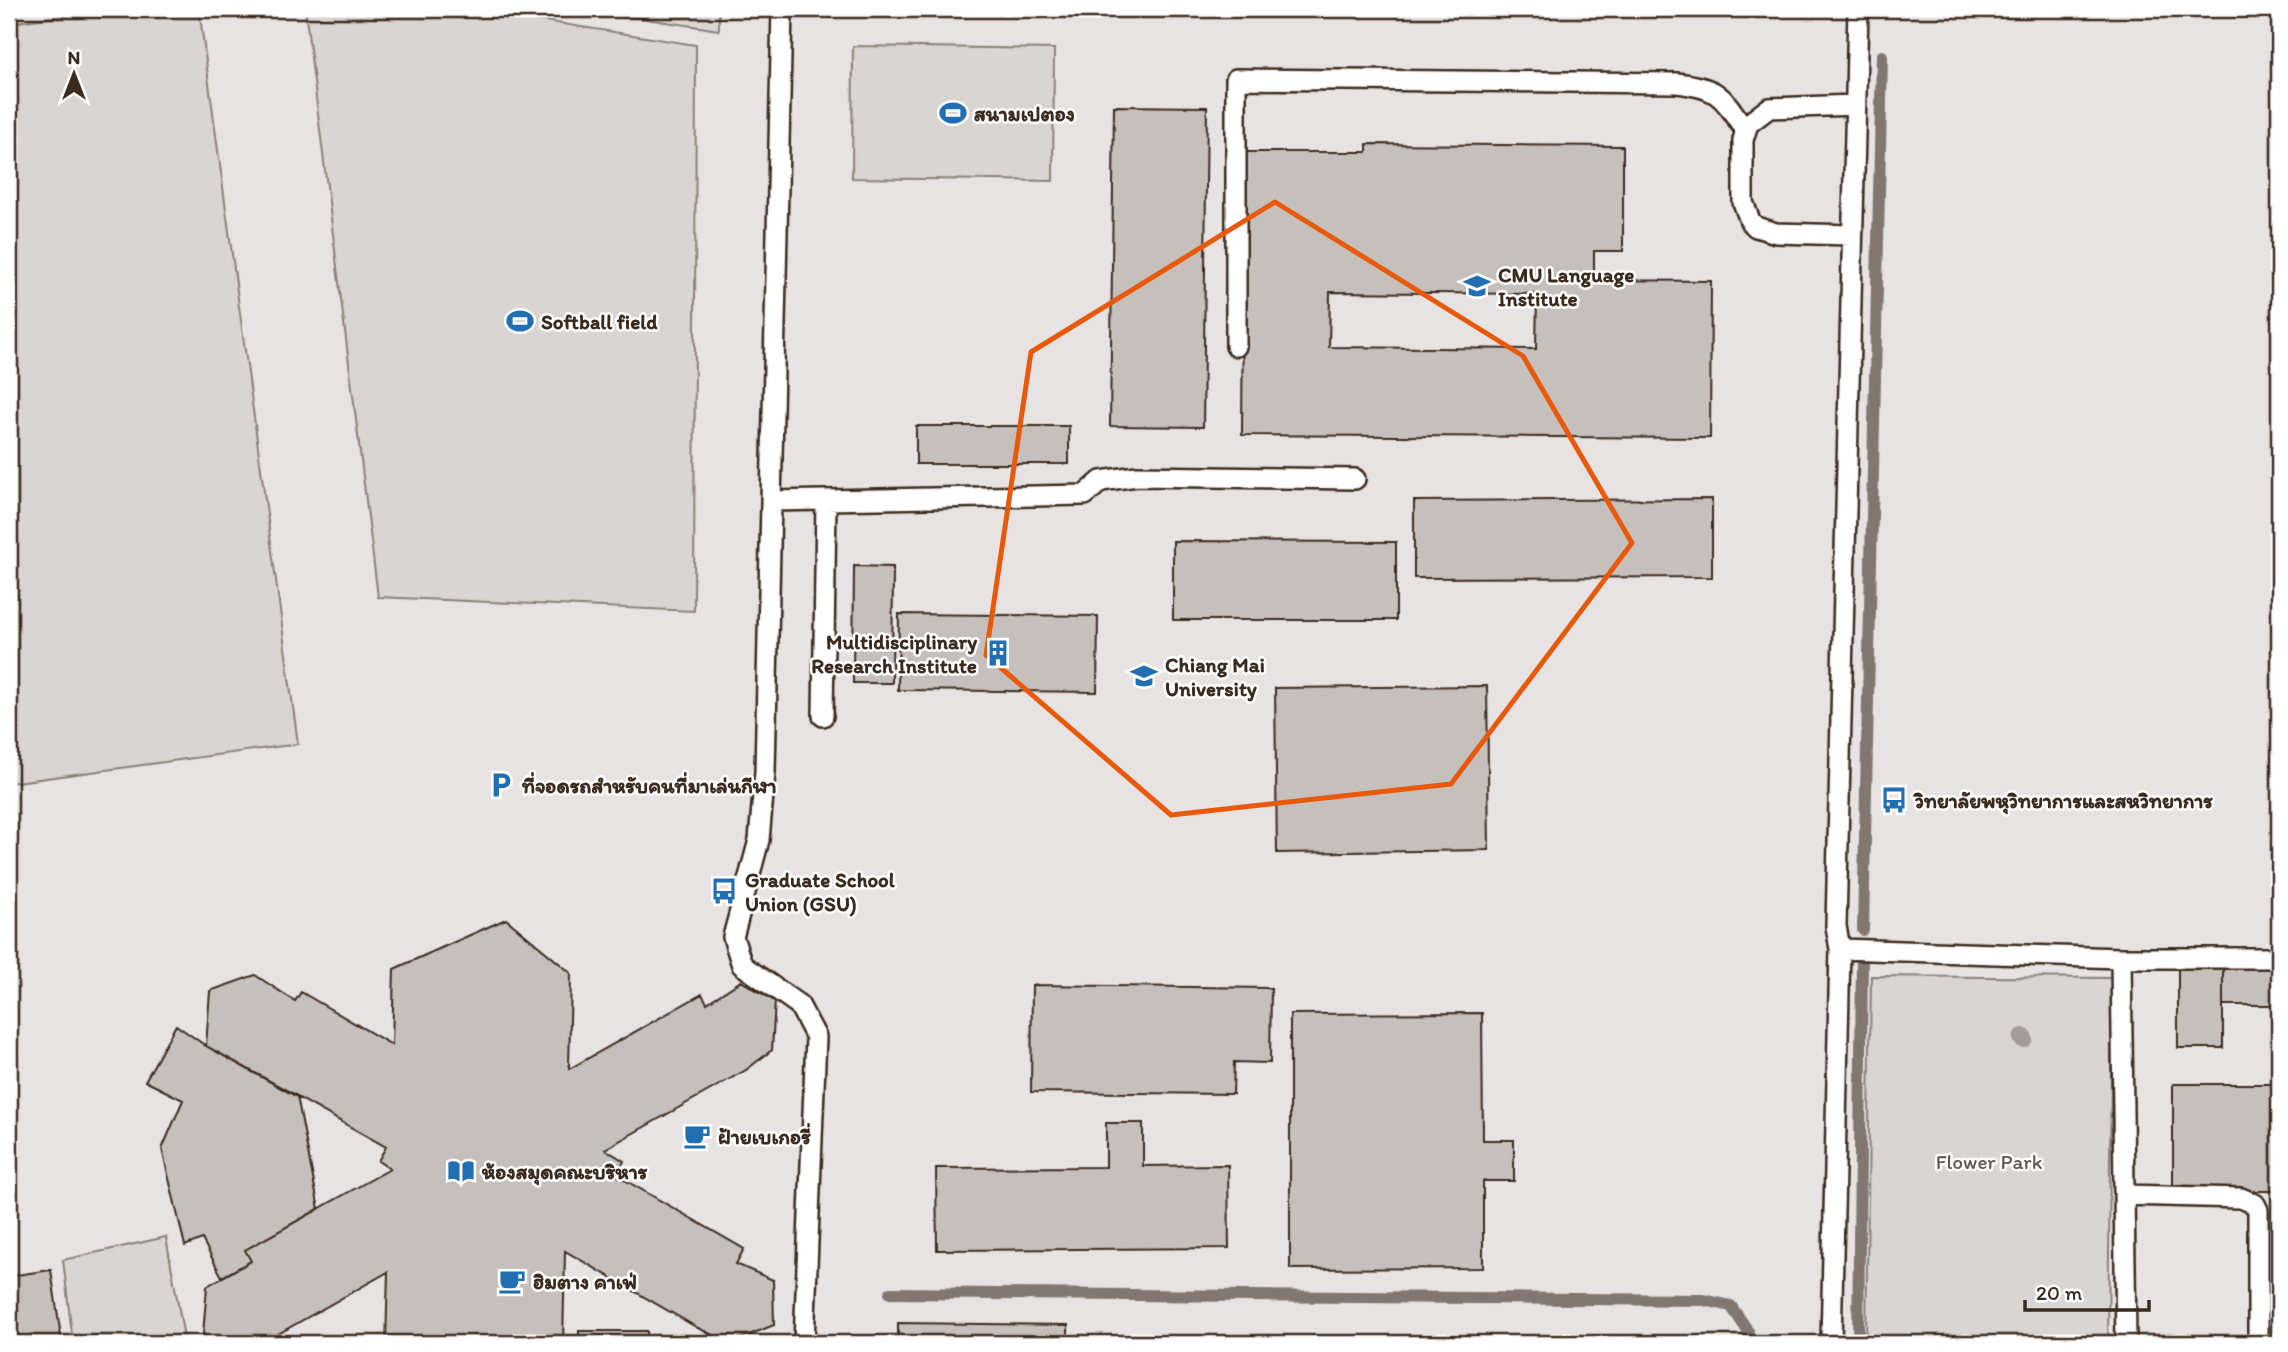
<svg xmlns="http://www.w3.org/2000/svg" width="2288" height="1352" font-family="Itim,'Playpen Sans Thai',sans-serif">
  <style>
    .built { fill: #e6e3e2 }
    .green { fill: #d8d5d2; stroke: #8a8078; stroke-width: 2 }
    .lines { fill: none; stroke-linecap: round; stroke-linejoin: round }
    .stream { stroke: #827770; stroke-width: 12 }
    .building { fill: #c6c0bd; stroke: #3b2a1e; stroke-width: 2; fill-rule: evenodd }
    .service-casing { stroke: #3b2a1e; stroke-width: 24 }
    .service { stroke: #fff; stroke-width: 19 }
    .tree { fill: #a39c96 }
    .marked { fill: none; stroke: #e8590c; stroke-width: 5; stroke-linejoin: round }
    .labels { text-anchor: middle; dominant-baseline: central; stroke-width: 5; stroke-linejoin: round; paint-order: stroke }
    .poi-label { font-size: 21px; font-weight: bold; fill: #3b2a1e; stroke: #fff; text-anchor: start }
    .park-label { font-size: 21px; fill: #62554b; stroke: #fff }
  </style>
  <rect width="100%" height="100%" fill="#f3f2f2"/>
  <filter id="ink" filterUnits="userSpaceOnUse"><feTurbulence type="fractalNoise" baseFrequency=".0143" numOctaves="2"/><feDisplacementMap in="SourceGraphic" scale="14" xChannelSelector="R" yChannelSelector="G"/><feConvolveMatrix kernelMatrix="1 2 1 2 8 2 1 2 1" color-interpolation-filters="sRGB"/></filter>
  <g filter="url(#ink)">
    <!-- built -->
    <path class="built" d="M9,9h2270v1334h-2270z"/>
    <!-- green -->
    <path class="green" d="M117,9h82l99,735 -289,39v-760z
      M305,9h163l228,36 -2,566 -316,-14z
      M580,9h139v21z
      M853,46l201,3 -1,132 -201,-3z
      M1871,976l241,2 -4,365h-242z
      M166,1237l19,106h-112l-10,-83z"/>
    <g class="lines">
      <!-- stream -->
      <path class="stream" d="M1863,930l19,-874
        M890,1293l814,7 27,6 17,25v12
        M1858,1343l4,-383"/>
    </g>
    <!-- building -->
    <path class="building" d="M1114,106l93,1 -4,320 -93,-1z
      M1367,144l256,2v105h-29v29l117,1 -1,157 -468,-3 2,-283h123zM1330,292l207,2 -1,55 -207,-2z
      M916,426h153v38h-153z
      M1712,499v78l-298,1v-77z
      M1173,541l223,1v78h-223z
      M854,566l39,1 -1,116h-39z
      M899,614l199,2 -1,76 -199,-2z
      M1487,686l2,164 -212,3 -2,-165z
      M506,919l65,54 -2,96 133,-75 5,9 34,-22 34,20 -3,49 -26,20 -141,79 19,12 -8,14 128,74 -8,15 37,16 1,45 -45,18 -31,-15 -133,-77 -2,92h-177l2,-71 -126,71h-39l-20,-8 4,-49 44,-25 -6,-11 145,-81 -12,-8 8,-14 -180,-101 4,-55 45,-16 40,26 6,-9 91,53 2,-76z
      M2178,966h45v82h-45z
      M2223,966h56v39h-56z
      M1032,985l239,3 -1,75 -36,-1 -1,32 -202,-2z
      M1482,1013l1,127h31v41h-31v87l-193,1v-255z
      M176,1025l30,21 91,50 22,113 -74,41 6,11 -29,16 -20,-38 -17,7 -23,-97 21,-49 -38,-19z
      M2173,1084h106v107h-106z
      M1106,1123h37v43l85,-1 1,83 -292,2 -1,-82 170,-1z
      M51,1270l11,73h-53v-67z
      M898,1323l170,2v18h-170z
      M579,1331h68v12h-68z"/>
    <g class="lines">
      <!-- service casing -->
      <g class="service-casing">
        <path id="service" d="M782,9l-17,763 -6,68 -26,97 9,28 57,40 17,32 -12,306
          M1852,235l-76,-2 -20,-6 -6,-6 -7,-19v-62l5,-16 21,-16 86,-3
          M1236,346v-267l441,4c43,5 45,13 68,47
          M771,501l314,-6 16,-14 36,-5 218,3
          M823,716l3,-216
          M1840,949l281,9h158
          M2121,958l5,385
          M2124,1195l117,3 14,6 3,6v133
          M1831,1343l9,-394 -4,-23 22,-917"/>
      </g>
      <!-- service -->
      <use href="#service" class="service"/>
    </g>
    <!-- trees -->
    <circle class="tree" cx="2023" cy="1038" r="10"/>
  </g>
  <!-- marked area -->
  <path class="marked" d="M1275,202l248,154 109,187 -181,241 -280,31 -185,-160 45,-303z"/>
  <!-- icons -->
  <defs>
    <g id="stadium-bare" transform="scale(2.1)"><path d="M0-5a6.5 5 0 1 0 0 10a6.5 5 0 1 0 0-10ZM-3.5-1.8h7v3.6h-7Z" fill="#1f6fb2" stroke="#fff" stroke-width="2.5" paint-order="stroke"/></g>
    <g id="university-bare" transform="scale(2.1)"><path d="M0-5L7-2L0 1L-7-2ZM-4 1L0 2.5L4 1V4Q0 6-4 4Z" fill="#1f6fb2" stroke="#fff" stroke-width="2.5" paint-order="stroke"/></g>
    <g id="building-bare" transform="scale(2.1)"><path d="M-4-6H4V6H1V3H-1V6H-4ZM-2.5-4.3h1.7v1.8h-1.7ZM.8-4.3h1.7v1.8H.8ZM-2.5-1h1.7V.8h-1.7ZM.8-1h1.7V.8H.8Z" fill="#1f6fb2" stroke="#fff" stroke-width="2.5" paint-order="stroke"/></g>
    <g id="parking-bare" transform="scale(2.1)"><path d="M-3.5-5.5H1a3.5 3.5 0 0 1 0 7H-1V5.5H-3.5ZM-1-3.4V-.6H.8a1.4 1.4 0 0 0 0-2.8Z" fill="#1f6fb2" stroke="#fff" stroke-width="2.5" paint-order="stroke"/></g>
    <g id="bus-bare" transform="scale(2.1)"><path d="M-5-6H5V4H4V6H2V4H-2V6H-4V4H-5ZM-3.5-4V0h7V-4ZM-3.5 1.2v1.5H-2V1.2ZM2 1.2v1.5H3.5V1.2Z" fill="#1f6fb2" stroke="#fff" stroke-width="2.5" paint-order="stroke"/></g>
    <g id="cafe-bare" transform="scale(2.1)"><path d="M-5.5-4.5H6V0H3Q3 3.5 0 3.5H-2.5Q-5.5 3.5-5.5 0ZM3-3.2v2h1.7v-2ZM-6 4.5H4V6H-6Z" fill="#1f6fb2" stroke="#fff" stroke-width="2.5" paint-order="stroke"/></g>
    <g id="library-bare" transform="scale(2.1)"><path d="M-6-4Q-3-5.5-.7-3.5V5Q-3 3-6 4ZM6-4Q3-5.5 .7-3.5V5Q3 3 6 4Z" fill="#1f6fb2" stroke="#fff" stroke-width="2.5" paint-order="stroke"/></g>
  </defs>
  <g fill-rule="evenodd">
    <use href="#stadium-bare" x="953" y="113"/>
    <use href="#university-bare" x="1477" y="286"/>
    <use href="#stadium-bare" x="520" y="321"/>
    <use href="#building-bare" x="998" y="653"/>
    <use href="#university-bare" x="1144" y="676"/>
    <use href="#parking-bare" x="501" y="785"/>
    <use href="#bus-bare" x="1894" y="800"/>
    <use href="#bus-bare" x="724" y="891"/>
    <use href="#cafe-bare" x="697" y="1136"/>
    <use href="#library-bare" x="461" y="1171"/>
    <use href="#cafe-bare" x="512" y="1281"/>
  </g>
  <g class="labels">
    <!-- poi labels -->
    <g class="poi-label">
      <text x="974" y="113">สนามเปตอง</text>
      <text x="1498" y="274">CMU Language<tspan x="1498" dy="24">Institute</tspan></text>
      <text x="541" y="321">Softball field</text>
      <text x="977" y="641" text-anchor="end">Multidisciplinary<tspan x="977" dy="24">Research Institute</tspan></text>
      <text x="1165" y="664">Chiang Mai<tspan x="1165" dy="24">University</tspan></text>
      <text x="522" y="785">ที่จอดรถสำหรับคนที่มาเล่นกีฬา</text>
      <text x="1915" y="800">วิทยาลัยพหุวิทยาการและสหวิทยาการ</text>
      <text x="745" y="879">Graduate School<tspan x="745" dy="24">Union (GSU)</tspan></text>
      <text x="718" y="1136">ฝ้ายเบเกอรี่</text>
      <text x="482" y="1171">ห้องสมุดคณะบริหาร</text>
      <text x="533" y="1281">ฮิมตาง คาเฟ่</text>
    </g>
    <!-- park labels -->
    <g class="park-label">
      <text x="1989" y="1161">Flower Park</text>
    </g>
  </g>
  <!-- margin -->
  <rect width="2288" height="1352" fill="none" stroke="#fff" stroke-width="35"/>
  <rect x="18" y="18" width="2253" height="1317" fill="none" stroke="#3b2a1e" stroke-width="2.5" filter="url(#ink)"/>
  <!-- north arrow -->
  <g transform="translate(74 74)" stroke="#ffffff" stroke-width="5" paint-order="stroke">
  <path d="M0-5L12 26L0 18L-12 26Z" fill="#3b2a1e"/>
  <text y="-10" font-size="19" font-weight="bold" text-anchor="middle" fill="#3b2a1e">N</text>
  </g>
  <!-- scale -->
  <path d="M2025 1300v10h124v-10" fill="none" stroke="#3b2a1e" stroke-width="3.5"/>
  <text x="2036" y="1300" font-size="21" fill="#3b2a1e" stroke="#ffffff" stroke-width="5" paint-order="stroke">20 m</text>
</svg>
